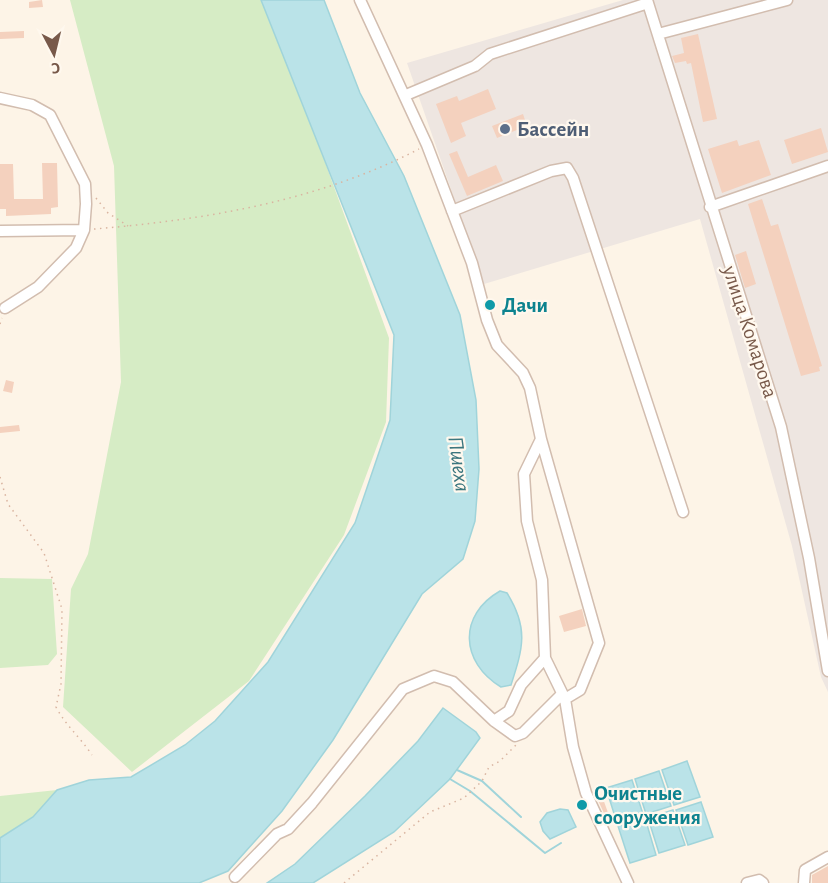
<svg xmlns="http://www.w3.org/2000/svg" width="828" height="883" font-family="'Alegreya Sans',sans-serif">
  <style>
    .industrial { fill: #eee6e1 }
    .green { fill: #d6ecc5 }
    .water { fill: #bae3e8; stroke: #a0d4da; stroke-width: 1.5 }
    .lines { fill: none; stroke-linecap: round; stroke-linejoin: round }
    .stream { stroke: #a0d4da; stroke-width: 2 }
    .building { fill: #f4d1be }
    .minor-casing { stroke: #d2bdaf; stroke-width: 13 }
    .path { stroke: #d9b4a0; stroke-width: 1.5; stroke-dasharray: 1.5 4.5; stroke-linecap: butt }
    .minor { stroke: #fff; stroke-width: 10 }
    .service-dot { fill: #5c6f8a; stroke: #fff8ee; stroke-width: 2 }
    .culture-dot { fill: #0f9aa8; stroke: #fff8ee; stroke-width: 2 }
    .labels { text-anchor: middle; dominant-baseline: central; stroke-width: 4.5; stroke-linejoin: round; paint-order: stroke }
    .service-label { font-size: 21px; font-weight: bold; fill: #4e5e75; stroke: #fff8ee; text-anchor: start }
    .culture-label { font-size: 21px; font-weight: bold; fill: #0d838f; stroke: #fff8ee; text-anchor: start }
    .street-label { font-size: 21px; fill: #78594a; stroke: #fff8ee }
    .water-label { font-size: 22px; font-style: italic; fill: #3c767e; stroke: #fff8ee }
  </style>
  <rect width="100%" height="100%" fill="#fdf4e7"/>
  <!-- industrial -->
  <path class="industrial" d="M623,0h205v692l-7,-15 -29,-131 -92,-327 -216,65 -77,-221z"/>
  <!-- green -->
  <path class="green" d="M70,0h196l123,338 -3,84 -42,113 -95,146 -117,91 -69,-65 8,-118 17,-35 33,-172 -7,-216z
    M0,578l52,1 5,75 -9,11 -48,3z
    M57,790l-24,27 -33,21v-42z"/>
  <!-- water -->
  <path class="water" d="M261,0h63l36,93 44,83 56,139 16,85 3,69 -4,52 -12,38 -41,35 -89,146 -51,71 -54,60 -29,12h-199v-45l33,-21 24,-27 32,-10 42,-3 54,-32 30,-24 53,-59 87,-139 35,-103 4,-85z
    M500,591l7,2c22,35 16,55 4,92l-10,2c-41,-25 -43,-72 -1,-96z
    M443,708l33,24 4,6 -30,41 -56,53 -81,51h-46l28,-19 70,-68 53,-55z
    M687,761l13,36 -26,8 -12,-35z
    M659,771l12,35 -25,8 -11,-35z
    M632,780l11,34 -26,9 -11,-35z
    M701,802l12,35 -25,8 -12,-35z
    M560,809l8,1 8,17 -26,12 -7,-8 -3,-9 7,-9z
    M673,810l12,35 -26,8 -11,-35z
    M645,818l11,37 -26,8 -12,-37z"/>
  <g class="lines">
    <!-- stream -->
    <path class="stream" d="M457,770l25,11 39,36
      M450,779l20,12 75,62 16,-10"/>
  </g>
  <!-- building -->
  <path class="building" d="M42,0l1,7 -14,1v-6z
    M24,31v7l-24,1v-7z
    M698,34l19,85 -14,3 -12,-59 -4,1 -1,-3 -11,2 -3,-7 12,-3 -3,-15z
    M488,89l8,20 -35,14 5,13 -15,7 -15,-39 21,-8 2,5z
    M523,114l4,12 -30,12 -5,-12z
    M821,128l7,24 -36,12 -8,-24z
    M737,140l2,6 20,-6 12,35 -49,18 -14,-44z
    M457,151l11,26 28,-12 7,16 -36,15 -18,-42z
    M42,163h15l1,44 -7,1v6l-45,2v-7h-6v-45h13l1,35h29z
    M762,199l9,27 7,-2 44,142 -3,1 1,4 -19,5 -53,-172z
    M746,251l10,33 -11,4 -10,-33z
    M6,380l8,2 -2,11 -9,-2z
    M19,425l1,6 -20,2v-6z
    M582,609l4,17 -22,6 -5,-16z
    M602,796l9,25 -3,1 -11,-24z
    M828,866v17h-16v-8z"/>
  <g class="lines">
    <!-- minor casing -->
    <g class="minor-casing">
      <path id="minor" d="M360,0l67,145 45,118 15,57 10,25 26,28 7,15 11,51 -17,35 3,47 15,59 3,78 20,41 8,48 13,46 42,90
        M647,0l134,427 28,131 19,113
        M658,34l129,-34
        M406,95l69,-29 15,-12 158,-51
        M0,98l32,7 18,10 35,69 1,20 -2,26 -8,18 -38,39 -33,21
        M710,207l118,-41
        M452,211l99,-40 16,-3 6,10 110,334
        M0,231l84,-1
        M541,439l58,204 -19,47 -15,9
        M494,721l15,-10 12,-26 24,-27
        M235,877l42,-43 11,-5 24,-26 91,-114 31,-13 19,6 41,39 21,15 8,-3 39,-39
        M747,883l12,-3 4,3
        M804,883l1,-13 23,-13"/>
    </g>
    <!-- path -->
    <path class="path" d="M96,198l12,15 20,13
      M94,229c110,-9 225,-28 325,-80
      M0,324l2,-6
      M0,477l8,27 36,49 18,56 -1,75 -5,23c10,19 24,30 36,48
      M344,883l86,-71 34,-14 18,-17 7,-14 11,-6 16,-16"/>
    <!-- minor -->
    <use href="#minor" class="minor"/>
  </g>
  <!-- markers -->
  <circle class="service-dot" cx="505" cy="129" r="6"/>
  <g class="culture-dot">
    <circle cx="490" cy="305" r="6"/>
    <circle cx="582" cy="805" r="6"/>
  </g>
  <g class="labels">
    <!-- service labels -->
    <g class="service-label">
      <text x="517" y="129">Бассейн</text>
    </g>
    <!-- culture labels -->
    <g class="culture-label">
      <text x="502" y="305">Дачи</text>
      <text x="594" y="793">Очистные<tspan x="594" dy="24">сооружения</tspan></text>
    </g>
    <!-- street labels -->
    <g class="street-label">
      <text transform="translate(750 332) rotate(72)">улица Комарова</text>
    </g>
    <!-- water labels -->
    <g class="water-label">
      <text transform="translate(459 464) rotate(82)">Пшеха</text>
    </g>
  </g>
  <!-- north arrow -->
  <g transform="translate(54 54) rotate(173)" stroke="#fff8ee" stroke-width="4.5" paint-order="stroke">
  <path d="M0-4.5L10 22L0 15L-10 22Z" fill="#78594a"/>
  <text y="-9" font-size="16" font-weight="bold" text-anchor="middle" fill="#78594a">С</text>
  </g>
</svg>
